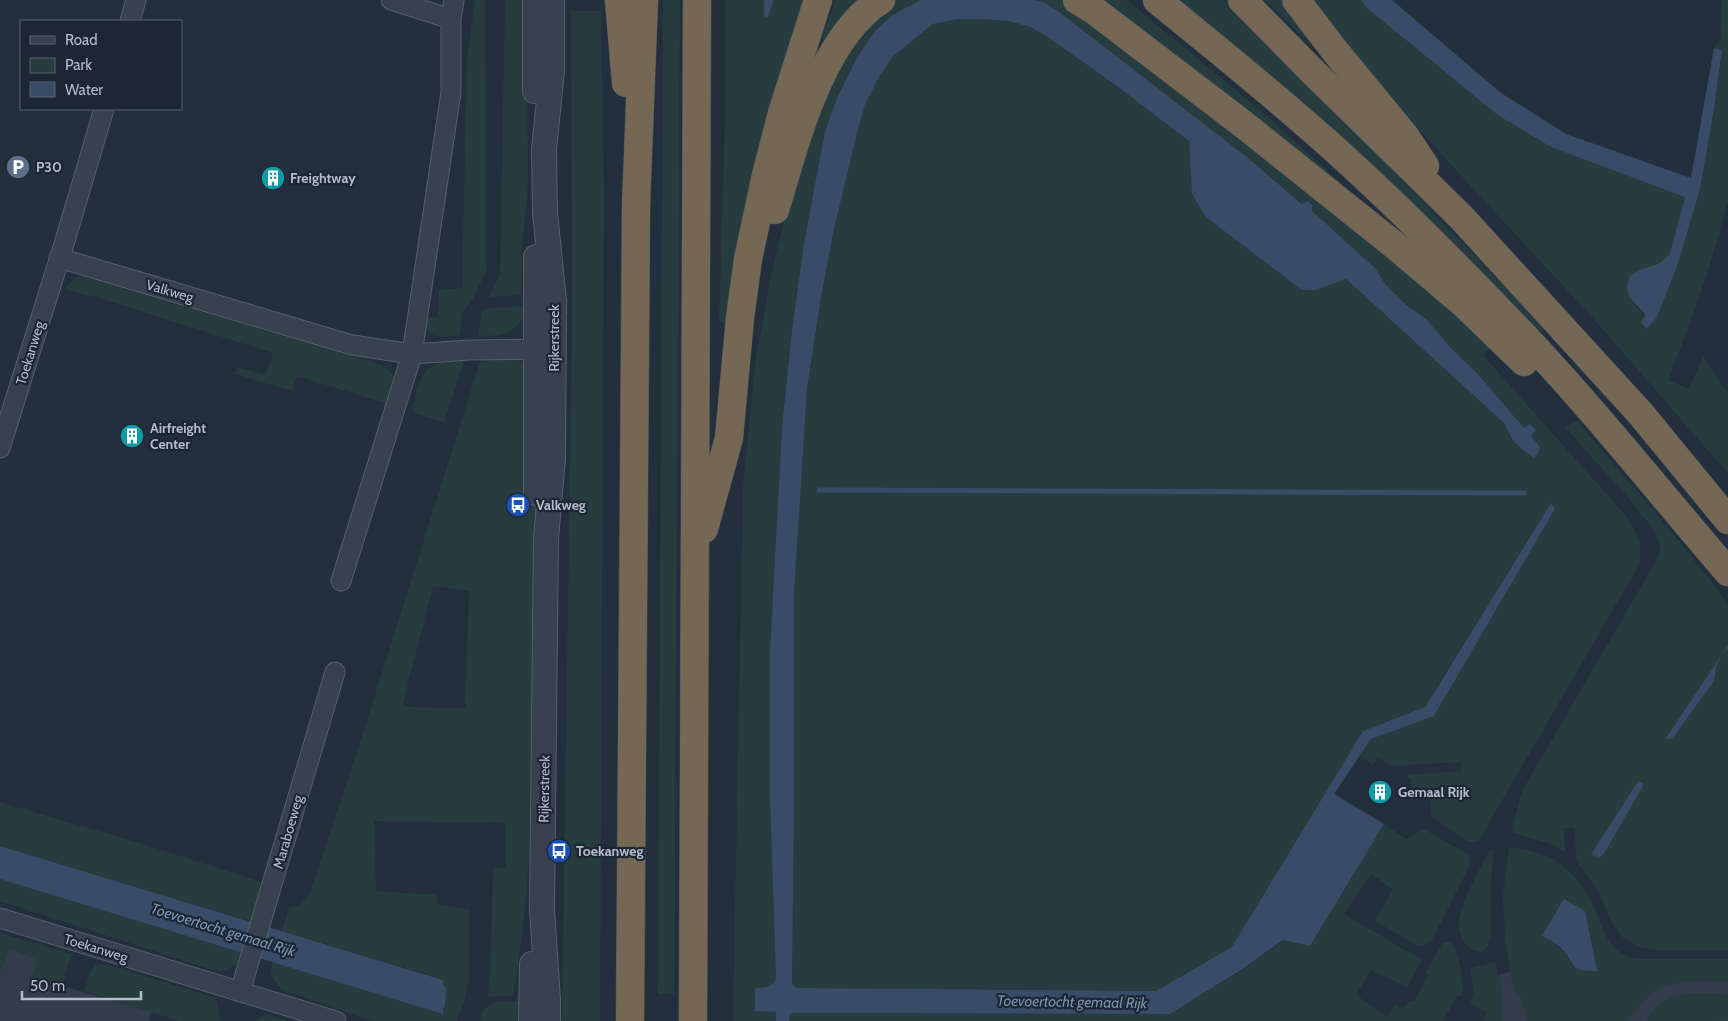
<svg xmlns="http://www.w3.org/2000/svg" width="1728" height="1021" font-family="Cabin,sans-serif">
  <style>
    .airport { fill: #323c4b }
    .green { fill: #263c3f; fill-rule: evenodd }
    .water { fill: #394c67 }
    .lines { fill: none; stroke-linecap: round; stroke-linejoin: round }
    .stream { stroke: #394c67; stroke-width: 5 }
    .minor-casing { stroke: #565f6c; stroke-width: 21 }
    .tertiary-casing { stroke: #565f6c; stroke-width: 26 }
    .motorway-casing { stroke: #434c59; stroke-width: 29 }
    .minor { stroke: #38414e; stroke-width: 19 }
    .tertiary { stroke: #38414e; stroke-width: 24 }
    .motorway { stroke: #746855; stroke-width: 28 }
    .labels { text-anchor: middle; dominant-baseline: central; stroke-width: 4.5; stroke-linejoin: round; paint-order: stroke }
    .poi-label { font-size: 14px; font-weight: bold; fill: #b4bcc9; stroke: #1d2633; text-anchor: start }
    .street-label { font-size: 14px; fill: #b4bcc9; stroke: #1d2633 }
    .water-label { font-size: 15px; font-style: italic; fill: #7c92b1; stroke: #1d2633 }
  </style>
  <rect width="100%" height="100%" fill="#242f3e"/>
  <!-- airport -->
  <path class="airport" d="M9,949l29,10 -6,18 120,35 -3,9h-149v-53h2z
    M1513,971l215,9v41h-240l9,-46z"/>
  <!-- green -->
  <path class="green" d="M475,0h10l1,271 -12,26 -12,17 -2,21c-14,2 -36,6 -34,-15l3,-3h9l1,-27 23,-2 5,-229z
    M505,0h18l4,2 1,181 -6,65 -1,47 -32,2 11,-23z
    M663,0h17l-6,994h-16z
    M725,0h39v16l4,-1 6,-15h36l-82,323 -9,-1 6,-203z
    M836,0h36l-39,42 -12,-3z
    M891,0h29l-29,16 -16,15 -18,26 -20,41 -12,33 -21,112 -12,87 -10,97 -12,223v149l6,179c-3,10 -12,10 -21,10v22l21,2v9h-43l10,-533 13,-131 18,-96 23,-90 32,-102z
    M1035,0h32l252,193 173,153 -9,9 144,162c9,15 17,30 12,48l-153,263 -3,8 -6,6h-9l-36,-25 -3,-19 -18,-11 1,-7 -7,-5 56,-4v-9l-70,4 -13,-8 -5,7 -13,-9 11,-17 63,-23 121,-207 -4,-6 -127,204 -61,24 -130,216 -77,44 -359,-3 -5,-4 2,-174v-216l13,-205 14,-92 13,-68 24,-100 7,-24 14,-28 14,-21 40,-32 25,-5h24l27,2 21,6 13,7 70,49 76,58 3,53 124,96 30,-11 159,145 5,14 30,9 -9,-11 5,-6 -6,-6 -5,5 -48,-56 -26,-25 -24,-28 -22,-16 -20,-20 -9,-15 -65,-58 -3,-10 -5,3 -55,-46 -190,-147 -13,-8z
    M1088,0h39l140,116 140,127z
    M1178,0h46l166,168 155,160 -7,5z
    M1265,0h25l54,77z
    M1314,0h47l7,9 131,107 52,31 135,50 -16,57 -10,9 -18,6 -13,28 16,20h12l20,-50 23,-78 14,-80 8,-58 -8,-3 7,-10 1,-38h6v202l-20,69 -21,60 -19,49 21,9 14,-33 19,30 6,6v81c-54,-60 -105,-123 -160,-182 -88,-95 -177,-187 -254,-291z
    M571,11h30l3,181 -4,829h-38l10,-696z
    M77,277h7l294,87c22,11 18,19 13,41l-94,-29 -5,15 -57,-17 2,-7 29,8 7,-22 -174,-55 -35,-9z
    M531,306c-19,28 -19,28 -53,31l4,-25 5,-4z
    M501,359c28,2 26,0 35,27 0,124 2,249 -3,374 -2,79 -6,159 -20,236l-26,1 3,-20 3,-109h13v-45l-132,-2 2,70 60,4 2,10 31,4v71l-5,22 -7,19h-83l-23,-7 -70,-25 -10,-14 1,-14 171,53v-7h2v-21h-2v-7l-161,-48 7,-24 11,-1 10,-13 47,-141 123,-390zM433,586l36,5 -4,117 -55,-1h-4l-3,-4z
    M464,361l-20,62 -32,-11c4,-18 7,-44 28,-50 7,-2 16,-1 24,-1z
    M1577,421l97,114 54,68v42l-61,92 3,2 5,-4 39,-54 3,-17 6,-11 5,-4v301h-71l-17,-3 -17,-9 -12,-17 -12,-29 -23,-31 -1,-33h-11l1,24 -14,-8 -40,-12 11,-41 137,-235 1,-8 -2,-9 -5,-10 -23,-29 -65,-73zM1638,782h3l2,4 -38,66 -13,3z
    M0,802l146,43 119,38 -12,39 -253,-76z
    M1384,824l22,15 18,-10 43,25 3,5v6l-38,75 -8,6 -7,-1 -42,-24 18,-32 -22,-15 -27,40 78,46 -15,27 -36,-17 -15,25 31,22 8,-13 8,4 6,-7 4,1 16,-27 -3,-3 17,-30h7c11,14 12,35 13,53l-6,1 -14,25h-654v-5l4,-3 377,1 71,-43 43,-31 26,6z
    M1509,847c16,3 34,5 47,14 13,9 27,23 34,37 14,26 13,53 46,61h92v23c-26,0 -57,-5 -78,13 -9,8 -15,18 -23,26h-99l-7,-22 -7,-8 -9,-52 -2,-44zM1585,911l12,60h-1c-34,-1 -20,-13 -42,-28z
    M1491,849l3,3c-3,19 -3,38 -3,58 0,8 1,18 0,27 -7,31 -35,7 -32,-17 3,-20 20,-49 29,-67z
    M0,879l243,74c-3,12 -12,16 -24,19l-219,-71z
    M0,933l71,21 -9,32 -30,-9 6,-18 -29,-10 -7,20 -2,-1z
    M1495,962l6,24 1,35h-20l5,-8 -17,-10c6,-11 2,-23 0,-35z
    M96,964l12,1 108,33 4,22 2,1h-42l-96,-30 6,-19z
    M1728,994v24l-12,3h-71c6,-7 12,-15 19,-20 15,-11 46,-7 64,-7z
    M494,1002h31l-1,10 -7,9h-37l2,-10z
    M265,1014l23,7h-32z"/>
  <!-- water -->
  <path class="water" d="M764,0h10l-6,16 -2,2 -2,-2z
    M920,0h115l10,3 13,8 190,147 54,46 6,-3 4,4v6l64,58 9,15 20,20 22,16 24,28 26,25 47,55 6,-4 6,6 -5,6 9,11 -2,6 -4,5c-15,-11 -23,-16 -29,-34l-159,-145 -30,11h-14l-96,-73 -14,-23 -3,-53 -76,-58 -70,-49 -13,-7 -21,-6 -27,-2h-24l-25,5 -40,32 -14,21 -14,28 -7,24 -24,100 -13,68 -14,92 -13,205v216l-2,174 5,4 359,3 76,-44 131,-216 62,-24 126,-204 4,6 -121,207 -63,23 -37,55 50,30 -74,122 -27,-6 -42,30 -71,44 -377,-1 -3,3 -1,5h-13v-9l-21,-1v-23c9,0 18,0 21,-10l-6,-179v-149l12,-223 10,-97 12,-87 21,-112 12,-33 20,-41 18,-26 16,-15z
    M1361,0h31l109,93 65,41 125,44 23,-130 8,2 -8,59 -14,80 -23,78 -20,50 -10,12 -6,-7 4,-5 -1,-4 -15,-16 -2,-11 3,-10 12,-7 18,-6 10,-9 15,-57 -134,-50 -52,-31 -131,-107z
    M1728,645v4l-5,4 -6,11 -3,17 -39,54 -4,4 -5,-1z
    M1638,781l5,2v3l-38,66 -5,5 -9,-2z
    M0,846l443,134v6l3,1 -1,20 -2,1v6l-443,-135z
    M1564,899l21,12 12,60c-28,0 -20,-4 -35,-22 -5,-6 -13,-9 -20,-13z"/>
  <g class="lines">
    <!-- stream -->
    <path class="stream" d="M819,490l705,3"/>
    <!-- minor casing -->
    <g class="minor-casing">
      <path id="minor" d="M391,0l60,19 3,-19
        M130,21l6,-21
        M59,258l293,87 60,9 57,-4 81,-1
        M0,448l64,-204 40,-135
        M341,581l71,-227 39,-262v-73
        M0,918l336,103
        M240,992l95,-320"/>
    </g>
    <!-- tertiary casing -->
    <g class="tertiary-casing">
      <path id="tertiary" d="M535,0v91
        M536,493v-236
        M531,1021l1,-57
        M548,1021v-21l-6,-91 4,-371 7,-80 1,-157 -9,-88 -1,-64 8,-78v-71"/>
    </g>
    <!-- motorway casing -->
    <g class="motorway-casing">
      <path id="motorway" d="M619,0l7,83
        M1077,0l18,11 148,113 155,124 66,56 60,58
        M1157,0c62,51 125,101 184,155 63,57 123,118 182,180 72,76 137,158 205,237
        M1242,0l71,72 147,144 180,197 88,107
        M1296,0l39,51 70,85 20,30
        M775,210c20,-65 45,-172 106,-210
        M704,529l25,-91 11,-120 8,-59 18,-84 16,-62 36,-113
        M630,1021l6,-815 8,-206
        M693,1021l4,-1021"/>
    </g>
    <!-- minor -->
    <use href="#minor" class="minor"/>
    <!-- tertiary -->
    <use href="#tertiary" class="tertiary"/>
    <!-- motorway -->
    <use href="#motorway" class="motorway"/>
  </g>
  <!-- icons -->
  <defs>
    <g id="parking-disc" transform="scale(1.25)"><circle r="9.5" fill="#5c6f8a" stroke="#1d2633"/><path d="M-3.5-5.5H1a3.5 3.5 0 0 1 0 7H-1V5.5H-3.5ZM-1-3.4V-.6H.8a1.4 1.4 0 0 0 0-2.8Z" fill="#fff"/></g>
    <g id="building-disc" transform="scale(1.25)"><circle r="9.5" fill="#0f9aa8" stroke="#1d2633"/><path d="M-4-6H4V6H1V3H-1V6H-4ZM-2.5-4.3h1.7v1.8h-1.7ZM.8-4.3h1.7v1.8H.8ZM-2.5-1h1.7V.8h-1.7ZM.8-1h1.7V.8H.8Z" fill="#fff"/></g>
    <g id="bus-disc" transform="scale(1.25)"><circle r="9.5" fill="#1a4fb4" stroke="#1d2633"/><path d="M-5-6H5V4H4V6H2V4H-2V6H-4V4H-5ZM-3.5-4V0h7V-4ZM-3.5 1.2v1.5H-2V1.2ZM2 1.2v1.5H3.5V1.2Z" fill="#fff"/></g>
  </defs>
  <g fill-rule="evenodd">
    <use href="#parking-disc" x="18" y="167"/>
    <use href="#building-disc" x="273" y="178"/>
    <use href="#building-disc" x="132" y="436"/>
    <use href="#bus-disc" x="518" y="505"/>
    <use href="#building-disc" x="1380" y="792"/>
    <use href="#bus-disc" x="559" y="851"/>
  </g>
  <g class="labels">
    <!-- poi labels -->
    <g class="poi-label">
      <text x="36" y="167">P30</text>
      <text x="290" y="178">Freightway</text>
      <text x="150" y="428">Airfreight<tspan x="150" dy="16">Center</tspan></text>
      <text x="536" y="505">Valkweg</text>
      <text x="1398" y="792">Gemaal Rijk</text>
      <text x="576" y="851">Toekanweg</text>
    </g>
    <!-- street labels -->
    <g class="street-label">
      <text transform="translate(170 291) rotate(16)">Valkweg</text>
      <text transform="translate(554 338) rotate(-90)">Rijkerstreek</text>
      <text transform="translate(30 353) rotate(-73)">Toekanweg</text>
      <text transform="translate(544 789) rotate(-89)">Rijkerstreek</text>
      <text transform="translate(288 832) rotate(-74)">Maraboeweg</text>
      <text transform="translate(96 948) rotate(17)">Toekanweg</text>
    </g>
    <!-- water labels -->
    <g class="water-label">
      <text transform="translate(223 930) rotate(17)">Toevoertocht gemaal Rijk</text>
      <text transform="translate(1072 1002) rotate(1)">Toevoertocht gemaal Rijk</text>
    </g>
  </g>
  <!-- legend -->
  <rect x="20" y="20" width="162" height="90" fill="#1d2633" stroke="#59626f"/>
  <rect x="30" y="36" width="25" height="8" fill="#38414e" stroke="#59626f"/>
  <text x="65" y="45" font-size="15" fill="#b4bcc9">Road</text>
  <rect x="30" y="58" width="25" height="15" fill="#263c3f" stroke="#59626f"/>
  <text x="65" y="70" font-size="15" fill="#b4bcc9">Park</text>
  <rect x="30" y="82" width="25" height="15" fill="#394c67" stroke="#59626f"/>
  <text x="65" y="95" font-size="15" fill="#b4bcc9">Water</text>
  <!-- scale -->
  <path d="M22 991v8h119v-8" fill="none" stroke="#b4bcc9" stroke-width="2.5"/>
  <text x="30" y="991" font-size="15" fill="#b4bcc9" stroke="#1d2633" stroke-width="4" paint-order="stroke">50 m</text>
</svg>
